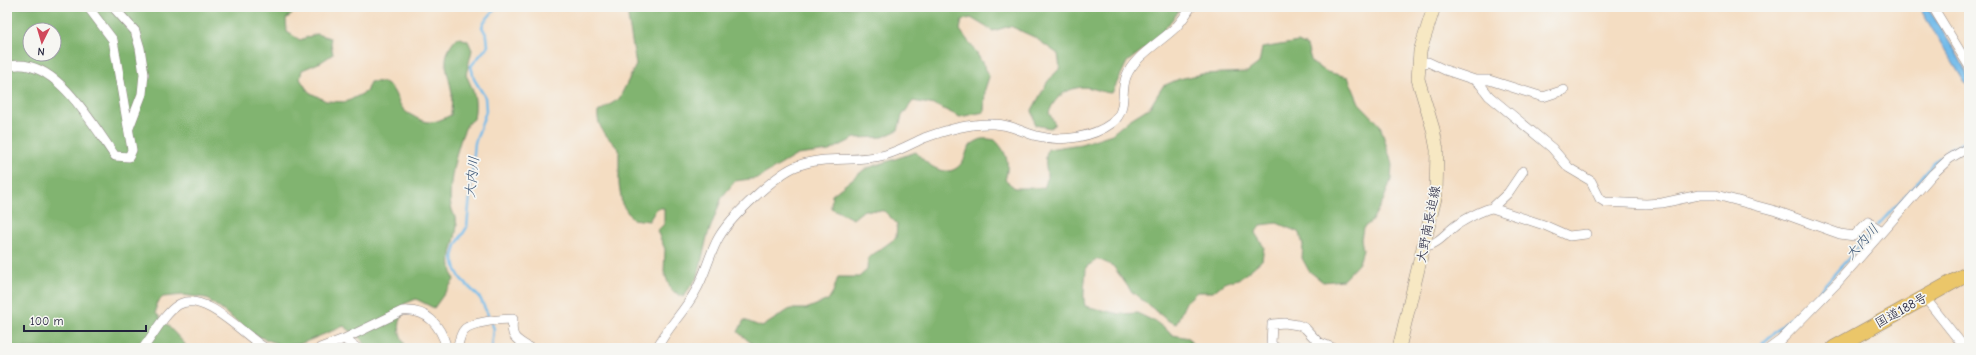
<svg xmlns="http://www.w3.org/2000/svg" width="1976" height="355" font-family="'Comic Neue','Klee One',sans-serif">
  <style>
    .forest { fill: #81b46f; stroke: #526b55; fill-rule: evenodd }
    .water { fill: #72bbea; stroke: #4a6e92 }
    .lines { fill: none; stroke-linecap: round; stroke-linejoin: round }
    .stream { stroke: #72bbea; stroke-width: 2.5 }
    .minor-casing { stroke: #8b807e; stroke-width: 10 }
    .secondary-casing { stroke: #8b807e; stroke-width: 14 }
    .trunk-casing { stroke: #8b807e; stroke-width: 16 }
    .minor { stroke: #fff; stroke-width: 9 }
    .secondary { stroke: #f7e8c3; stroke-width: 13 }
    .trunk { stroke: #ebc669; stroke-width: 15 }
    .labels { text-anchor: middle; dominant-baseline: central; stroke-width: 3.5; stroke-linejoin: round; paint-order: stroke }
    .street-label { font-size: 13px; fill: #22223b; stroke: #f6f6f2 }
    .water-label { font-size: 14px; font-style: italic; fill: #3e5878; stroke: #f6f6f2 }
  </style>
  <rect width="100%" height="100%" fill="#f6f6f2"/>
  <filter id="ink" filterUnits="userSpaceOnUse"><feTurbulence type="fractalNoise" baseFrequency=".025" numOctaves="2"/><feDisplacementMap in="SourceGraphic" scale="8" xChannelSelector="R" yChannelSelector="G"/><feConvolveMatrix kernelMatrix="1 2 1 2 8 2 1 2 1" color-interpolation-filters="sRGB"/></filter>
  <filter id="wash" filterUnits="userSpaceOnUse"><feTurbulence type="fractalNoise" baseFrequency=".012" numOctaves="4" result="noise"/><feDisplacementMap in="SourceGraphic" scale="16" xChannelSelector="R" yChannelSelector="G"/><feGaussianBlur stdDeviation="0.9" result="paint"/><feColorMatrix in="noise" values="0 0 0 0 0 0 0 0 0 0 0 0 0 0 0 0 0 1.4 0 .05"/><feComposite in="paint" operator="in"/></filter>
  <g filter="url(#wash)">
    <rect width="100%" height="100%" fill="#f4ddc2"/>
    <!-- forest -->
    <path class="forest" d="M7,7h293l-14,12 1,13 13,8 16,-6 14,4 3,16 -12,8 -19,8 -2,9 9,13 17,9 20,1 20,-10 4,-10c28,-3 23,17 35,29 2,2 6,4 8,5 16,10 23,6 38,-1 0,-7 1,-15 1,-22 -4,-24 -14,-35 6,-56l10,4 4,9 -6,25c9,18 11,25 8,44 -2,2 -6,4 -7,6 -9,15 -20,63 -16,81 1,6 6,13 6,20 -3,24 -11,28 -3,54l-20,28 -18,-9 -12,5c-4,20 -9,25 3,44h-39l-7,-9 -17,-13 -44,18 -19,1 -26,-10 -49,-37 -23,-3 -20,2 -7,7v9l29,31v4h-178zM30,30h24v24h-24z
      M630,7h548v5l-22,28 -29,22 -15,31c-8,0 -13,-3 -21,-5 -19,-4 -37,8 -42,25l6,11 -5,4 -15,-3 -3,-15 16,-29 12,-13 -2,-14 -24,-17 -24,-11 -17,5 -22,-13 -9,2 -2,10 16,22 12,21 1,4 -4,12 -1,23 -24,5 -25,-12 -22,-4 -11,15 -4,14 -15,7 -28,1 -26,13 -32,4 -39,23 -23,3 -13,16 -15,40 -9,39 -15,21 -12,-7 -7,-18 1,-23 -8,-18 7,-7v-16h-7l-8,13 -17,-2 -10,-15 -3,-20v-34c-9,-11 -23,-22 -21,-38l21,-13 17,-34 -8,-48z
      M1298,42l9,4 5,17 15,9 21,5 11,26 21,22 12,39 -1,16 -8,21 -12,21 -8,6 -2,11 2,11 -4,13 -16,17 -20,2 -14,-11 -7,-13 1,-13 -3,-12 -23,-10 -16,2 -6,8 9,14 -2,13 -21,18 -17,5 -11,9h-16l-11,10 -10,22 -9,-4 -36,-29 -18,-25 -15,-7 -12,8c0,13 -4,26 -1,39l34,8 18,-1 19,9 17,13 16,3 6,10h-438l-19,-16 6,-12 18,7 28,-18h16l22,-9 5,-8 5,-15h21l8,-7 1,-12 28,-20 1,-14 -13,-13 -20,-1 -11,9 -22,-11 1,-13 33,-26 51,-17c11,14 34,30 47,9 6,-10 1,-14 16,-21 4,-2 11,-1 16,0 12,12 15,23 10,40l10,8h29c8,-17 -3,-21 4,-39l33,-5 31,-10 17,-14 21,-13 13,-21 16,-7 23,-5 45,-2 12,-9 3,-15z"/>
    <!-- water -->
    <path class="water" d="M1919,7h8c11,17 42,60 42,78l-4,-2z"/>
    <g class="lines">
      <!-- stream -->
      <path class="stream" d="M1878,225l39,-42 16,-20 17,-14 19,-9
        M490,319l-10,-21 -19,-19 -5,-9 -3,-13 3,-12 11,-18 8,-84 11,-32 -1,-14 -11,-18 -3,-13 17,-20 -1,-10 -5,-9 2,-5 13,-15
        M492,348l2,-19 -2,-5
        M1757,348l52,-46 66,-73"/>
    </g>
  </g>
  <g filter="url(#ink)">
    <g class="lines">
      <!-- minor casing -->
      <g class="minor-casing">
        <path id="minor" d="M113,7l22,24 5,17 4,26 -2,20 -13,34
          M1933,7l36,59
          M1418,64l10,-2 17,8 30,10 5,4 9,12 63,52 17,20 22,13 9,18 5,3 41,2 16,-1 37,-8h17l60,16 64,23 14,2 14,-14 14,9
          M7,67c46,-15 86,58 108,89l14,1 3,-7 -19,-110 -25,-33
          M1475,80h14l54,17 21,-7
          M1492,208l16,-15 15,-22
          M1425,246c13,-1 22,-15 33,-22 10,-6 23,-14 34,-16l52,17 25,11 17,-2
          M1926,297l4,7 35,44
          M344,339l13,9
          M143,348c11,-14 21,-34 35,-43 25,-16 66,30 87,43
          M320,348l24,-9 58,-28c26,-2 38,14 45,37
          M457,348c2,-5 3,-14 7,-18 6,-8 39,-11 49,-11 -3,18 2,20 17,29
          M657,348c10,-20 27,-36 38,-56 11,-18 14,-38 24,-55 11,-19 58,-64 78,-71 28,-11 59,-3 88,-11 14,-4 26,-11 39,-17 21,-8 46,-15 69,-14 18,0 28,8 44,12 24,6 55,2 75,-13 16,-13 8,-30 14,-46 7,-20 36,-36 50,-50 6,-6 10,-13 15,-20
          M1276,348l-5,-4 1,-20 13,-1 13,2 7,3 13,14 15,6
          M1770,348l11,-8 57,-58 95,-108 16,-15 20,-12"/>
      </g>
      <!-- secondary casing -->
      <g class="secondary-casing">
        <path id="secondary" d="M1399,348l37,-154 1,-44 -4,-21 -15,-50 2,-28 14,-44"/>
      </g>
      <!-- trunk casing -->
      <g class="trunk-casing">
        <path id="trunk" d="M1834,348l135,-75"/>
      </g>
      <!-- minor -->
      <use href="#minor" class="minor"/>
      <!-- secondary -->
      <use href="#secondary" class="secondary"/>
      <!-- trunk -->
      <use href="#trunk" class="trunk"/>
    </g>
  </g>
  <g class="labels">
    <!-- street labels -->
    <g class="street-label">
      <text transform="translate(1428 224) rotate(-79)">大野南長迫線</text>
      <text transform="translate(1901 310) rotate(-29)">国道188号</text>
    </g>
    <!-- water labels -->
    <g class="water-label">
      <text transform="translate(472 177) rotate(-84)">大内川</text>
      <text transform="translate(1862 242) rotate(-48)">大内川</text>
    </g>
  </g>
  <!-- margin -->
  <rect width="1976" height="355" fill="none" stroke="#f6f6f2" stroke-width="24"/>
  <!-- north arrow -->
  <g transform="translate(42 42) rotate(185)"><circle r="19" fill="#f6f6f2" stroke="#a1a1a9"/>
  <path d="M0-3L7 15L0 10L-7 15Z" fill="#d1495b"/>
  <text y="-6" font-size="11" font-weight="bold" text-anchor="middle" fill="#22223b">N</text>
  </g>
  <!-- scale -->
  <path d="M24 325v6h122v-6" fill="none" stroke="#22223b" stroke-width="2"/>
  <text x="30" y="325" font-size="12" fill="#22223b" stroke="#f6f6f2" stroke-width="3" paint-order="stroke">100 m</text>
</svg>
